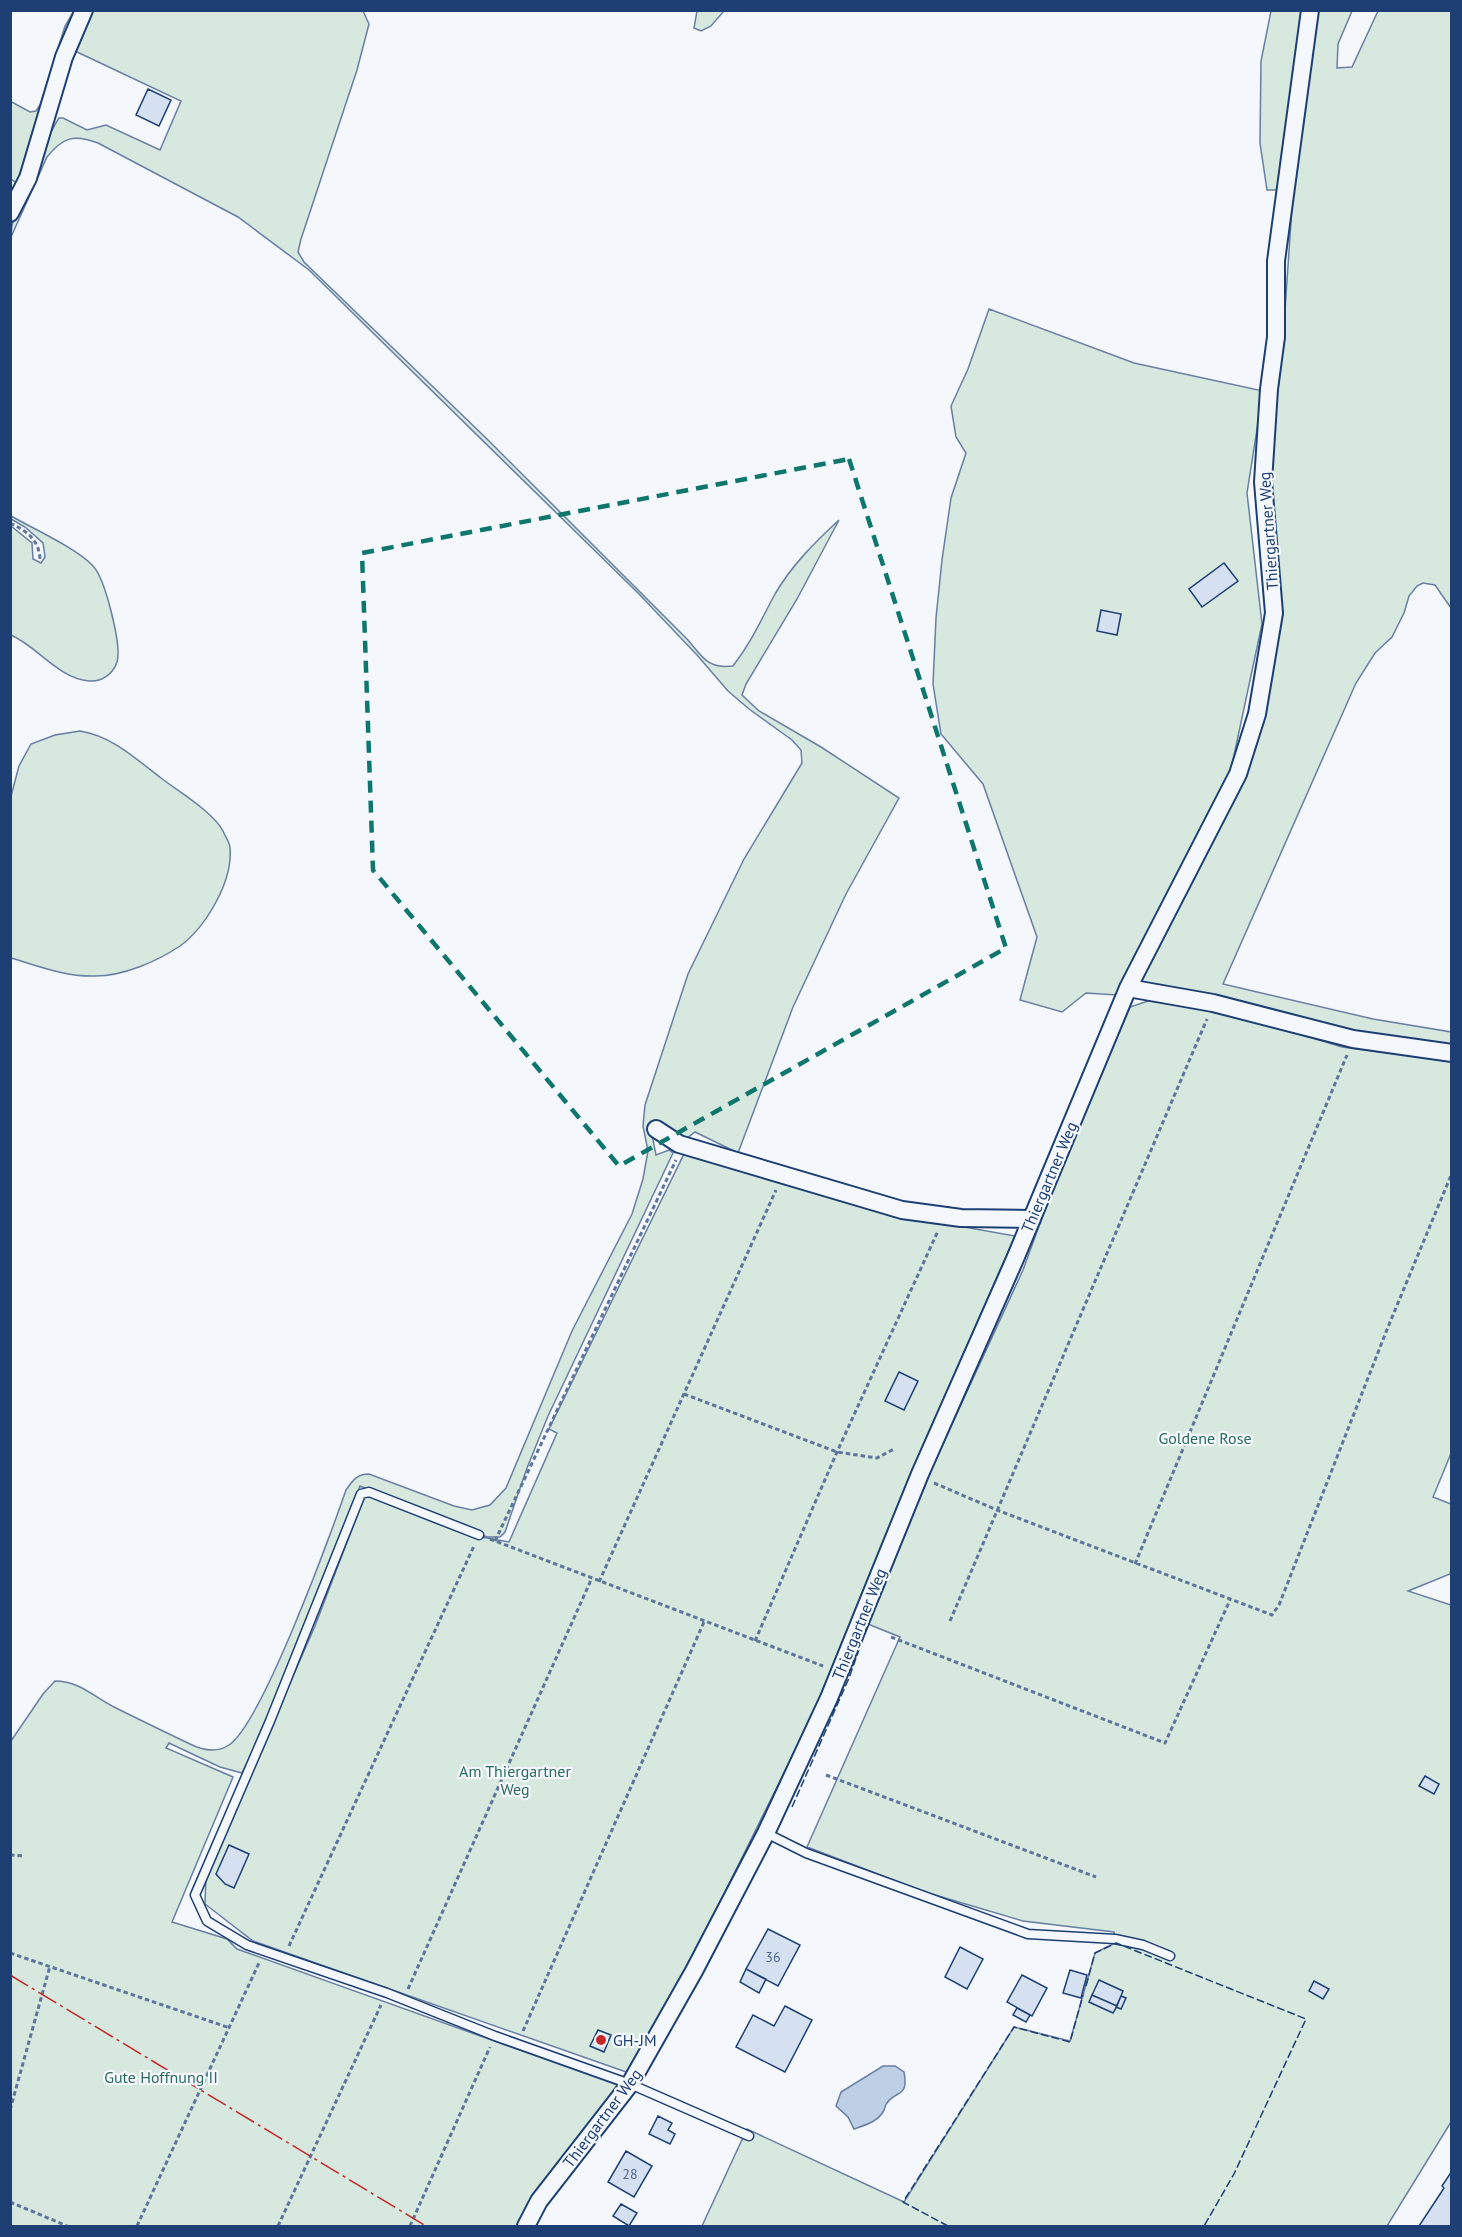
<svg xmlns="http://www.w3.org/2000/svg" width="1462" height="2237" font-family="'PT Sans',sans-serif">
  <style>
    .green { fill: #d7e8df; stroke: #687fa3; stroke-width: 1.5 }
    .water { fill: #bed0e5; stroke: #687fa3; stroke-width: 1.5 }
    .building { fill: #d5e0f0; stroke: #1d3f73; stroke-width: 1.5 }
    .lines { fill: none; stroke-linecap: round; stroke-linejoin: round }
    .service-casing { stroke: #1d3f73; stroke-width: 11 }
    .minor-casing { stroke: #1d3f73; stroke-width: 20 }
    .path { stroke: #5e769c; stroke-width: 3; stroke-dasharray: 4.5 3; stroke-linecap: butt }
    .service { stroke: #f4f7fb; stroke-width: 8 }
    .minor { stroke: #f4f7fb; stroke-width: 16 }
    .fence { stroke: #1d3f73; stroke-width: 1.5; stroke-dasharray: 8 3; stroke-linecap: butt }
    .power { stroke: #c62828; stroke-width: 1.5; stroke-dasharray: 21 4.5 3 4.5; stroke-linecap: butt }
    .marked { fill: none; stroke: #0f766e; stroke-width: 4.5; stroke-dasharray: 12 8; stroke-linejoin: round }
    .poi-dot { fill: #c62828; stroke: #f4f7fb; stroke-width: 2 }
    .labels { text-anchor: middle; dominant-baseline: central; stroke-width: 4.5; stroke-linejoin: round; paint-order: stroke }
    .number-label { font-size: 14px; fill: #4b6792 }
    .street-label { font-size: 16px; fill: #1d3f73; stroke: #f4f7fb }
    .park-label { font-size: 16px; fill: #2c6c60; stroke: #f4f7fb }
    .poi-label { font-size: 16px; fill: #1d3f73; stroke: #f4f7fb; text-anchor: start }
  </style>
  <rect width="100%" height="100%" fill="#f4f7fb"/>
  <!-- green -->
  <path class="green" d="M74,11h5l-59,174 -9,-6 -1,-78 20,11 6,-1 4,-6 25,-79z
    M89,11h274l6,13 -12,46 -56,169 -3,13 6,10 185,179 198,198c16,18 20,30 46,27 19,-25 28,-46 42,-72 17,-29 40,-52 64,-74l-42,79 -51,85 -4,11 17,16 62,36 78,51 -53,96 -53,113 -55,146 -43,-21 -9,7 -35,-9 5,25 13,-5 4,3 -125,263 -21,52 -22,64 -5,5h-13l-127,-51 -83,216 -35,71 -22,-6 -51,-24 -3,5 67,29 -61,145 55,17 10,10 386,138 -103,139h-509v-485l32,-47 12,-13c25,0 40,17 61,27 24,12 49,24 74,36 12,6 27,9 39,1 33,-22 101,-209 117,-255 7,-10 11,-16 23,-16l85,32 18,4 18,-5 16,-17 66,-157 60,-117 11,-35 5,-28 -5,-25 2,-21 43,-131 56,-115 58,-96 -1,-13 -9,-10 -43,-31 -21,-18 -31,-36 -58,-61 -330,-324 -71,-53 -140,-74c-24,-9 -35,-6 -51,14l-36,80c-1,-18 10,-32 17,-49 10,-23 17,-49 31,-70h4l24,12 19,-5 54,25 21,-49 -106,-50z
    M697,11v-1l27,1 -13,15 -10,5 -7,-3z
    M1271,11h81l-14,33 -1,24 15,-1 26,-56h73v597l-16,-23 -12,-2 -6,3 -8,10 -5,17 -12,24 -17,16 -19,30 -133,301 150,35 78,13v16l-110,-18 -198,-45 -4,-6 95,-182 37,-150 -1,-184 12,-109 10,-147 -13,-17h-12l-7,-47 1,-82z
    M989,309l145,54 129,28 -16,102 15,131 -35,164 -110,207 -31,-2 -24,19 -42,-12 17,-63 -54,-153 -42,-50 -8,-50 3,-66 6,-58 9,-62 15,-45 -10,-16 -5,-31 17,-37z
    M11,516c21,12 67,33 82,50 12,12 29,80 24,96 -4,12 -15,20 -28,19 -31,-3 -51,-34 -78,-46v-109l21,17 1,16 8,4 4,-6 -2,-14 -18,-16 -14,-8z
    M80,731c32,5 56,28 81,47 18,14 52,34 62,53 2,5 7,12 7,17 3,33 -24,79 -50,98 -24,16 -57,30 -85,30 -29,1 -57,-10 -84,-18v-162l8,-30 12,-22 24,-9z
    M1148,1001l64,6 130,40 109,14 1,390 -19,46 18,7v65l-1,5 -42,17 43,14v517l-64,104h-685l45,-97 157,73 110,-175 56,14 25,-88 20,-10 -1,-11 -91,-11 -98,-29 -118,-45 93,-210 -32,-13 61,-150 94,-204 43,-118 64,-145z
    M686,1150l256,73 73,13 -108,247 -86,215 -134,271 -55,105 -379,-133 -48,-37 1,-30 109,-248 50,-131 105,40 39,7 48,-109 -8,-4z"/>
  <!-- water -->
  <path class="water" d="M883,2066h12l9,6c5,26 -8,18 -17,31 -2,2 -2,6 -4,9 -6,10 -18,13 -29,17l-6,-12 -12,-11 5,-14z"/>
  <!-- building -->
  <path class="building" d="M148,89l23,11 -12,26 -23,-11z
    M1224,563l14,18 -36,26 -13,-18z
    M1101,610l20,4 -4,21 -20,-4z
    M899,1372l19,9 -14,29 -19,-9z
    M1425,1776l14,8 -5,10 -15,-8z
    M229,1845l20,9 -15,34 -9,-4 -9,-10z
    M768,1929l32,16 -22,41 -32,-17z
    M960,1947l23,12 -16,30 -22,-12z
    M746,1969l20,10 -7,14 -19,-11z
    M1070,1970l17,5 -6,23 -18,-5z
    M1022,1975l25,13 -15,28 -25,-14z
    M1099,1980l24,11 -6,15 -25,-11z
    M1314,1981l15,8 -6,10 -14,-8z
    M1092,1995l25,11 -4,7 -24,-11z
    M1121,1996l5,2 -5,11 -5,-2z
    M785,2006l27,14 -27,52 -49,-25 17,-32 21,11z
    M1017,2008l13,7 -4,7 -13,-7z
    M598,2030l13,5 -7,17 -14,-6z
    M658,2116l14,7 -4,7 7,4 -5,10 -21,-10z
    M626,2151l26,15 -18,31 -26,-15z
    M1452,2171v55h-33l25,-38 -2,-2z
    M621,2204l16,9 -8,13 -16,-10z"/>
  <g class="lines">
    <!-- service casing -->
    <g class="service-casing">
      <path id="service" d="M479,1535l-110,-43 -8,2 -91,227 -75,174 12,26 40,24 140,48 108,43 135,48 119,52
        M766,1833l40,20 222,81 87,5 28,6 27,11"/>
    </g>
    <!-- minor casing -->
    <g class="minor-casing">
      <path id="minor" d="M10,213l18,-35 36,-121 20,-47
        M1128,988l85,15 140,36 99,14
        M656,1129l23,15 223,66 59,8 71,1
        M526,2226l13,-25 91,-117 64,-113 72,-138 63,-135 91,-224 95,-215 113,-271 110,-214 19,-60 17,-101 -11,-131 6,-93 7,-52v-76l34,-251"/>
    </g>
    <!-- path -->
    <path class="path" d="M10,523c17,8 29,17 30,36
      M684,1394l153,58 40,6 17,-9
      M934,1483l63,27 275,105 7,-10 109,-278 64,-154
      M490,1539l333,127
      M495,1541l181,-381
      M1135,1564l212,-509
      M599,1582l177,-392
      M950,1621l257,-602
      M891,1637l274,106 65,-143
      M755,1641l82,-189 101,-221
      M826,1775l270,102
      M10,1855l15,1
      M289,1946l185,-400
      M10,1953l220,75
      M408,1989l183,-409
      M523,2031l181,-409
      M10,2110l40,-144
      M10,2202l57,24
      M137,2226l122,-263
      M278,2226l103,-221
      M410,2226l80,-179"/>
    <!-- service -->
    <use href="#service" class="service"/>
    <!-- minor -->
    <use href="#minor" class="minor"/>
    <!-- fence -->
    <path class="fence" d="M792,1807l57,-129 19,-54
      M1086,1986l9,-33 21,-10 190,76 -72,155 -30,52
      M948,2226l-45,-24 111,-175 56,15 13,-47"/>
    <!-- power -->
    <path class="power" d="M10,1975l416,251"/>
  </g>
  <!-- marked area -->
  <path class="marked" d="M849,459l157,489 -387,218 -246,-296 -11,-317z"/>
  <!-- markers -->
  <circle class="poi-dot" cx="601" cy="2040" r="6"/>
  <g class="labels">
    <!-- number labels -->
    <g class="number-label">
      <text x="773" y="1957">36</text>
      <text x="630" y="2174">28</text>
    </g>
    <!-- street labels -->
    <g class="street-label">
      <text transform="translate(1268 531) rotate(-94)">Thiergartner Weg</text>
      <text transform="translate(1049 1177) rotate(-67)">Thiergartner Weg</text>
      <text transform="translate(859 1624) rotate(-68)">Thiergartner Weg</text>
      <text transform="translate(602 2118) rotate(-53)">Thiergartner Weg</text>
    </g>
    <!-- park labels -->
    <g class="park-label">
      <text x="1205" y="1438">Goldene Rose</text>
      <text x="515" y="1771">Am Thiergartner<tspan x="515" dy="18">Weg</tspan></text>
      <text x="161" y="2077">Gute Hoffnung II</text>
    </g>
    <!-- poi labels -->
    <g class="poi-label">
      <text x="613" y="2040">GH-JM</text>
    </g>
  </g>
  <!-- border -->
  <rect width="1462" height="2237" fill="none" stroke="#1d3f73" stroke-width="24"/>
</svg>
